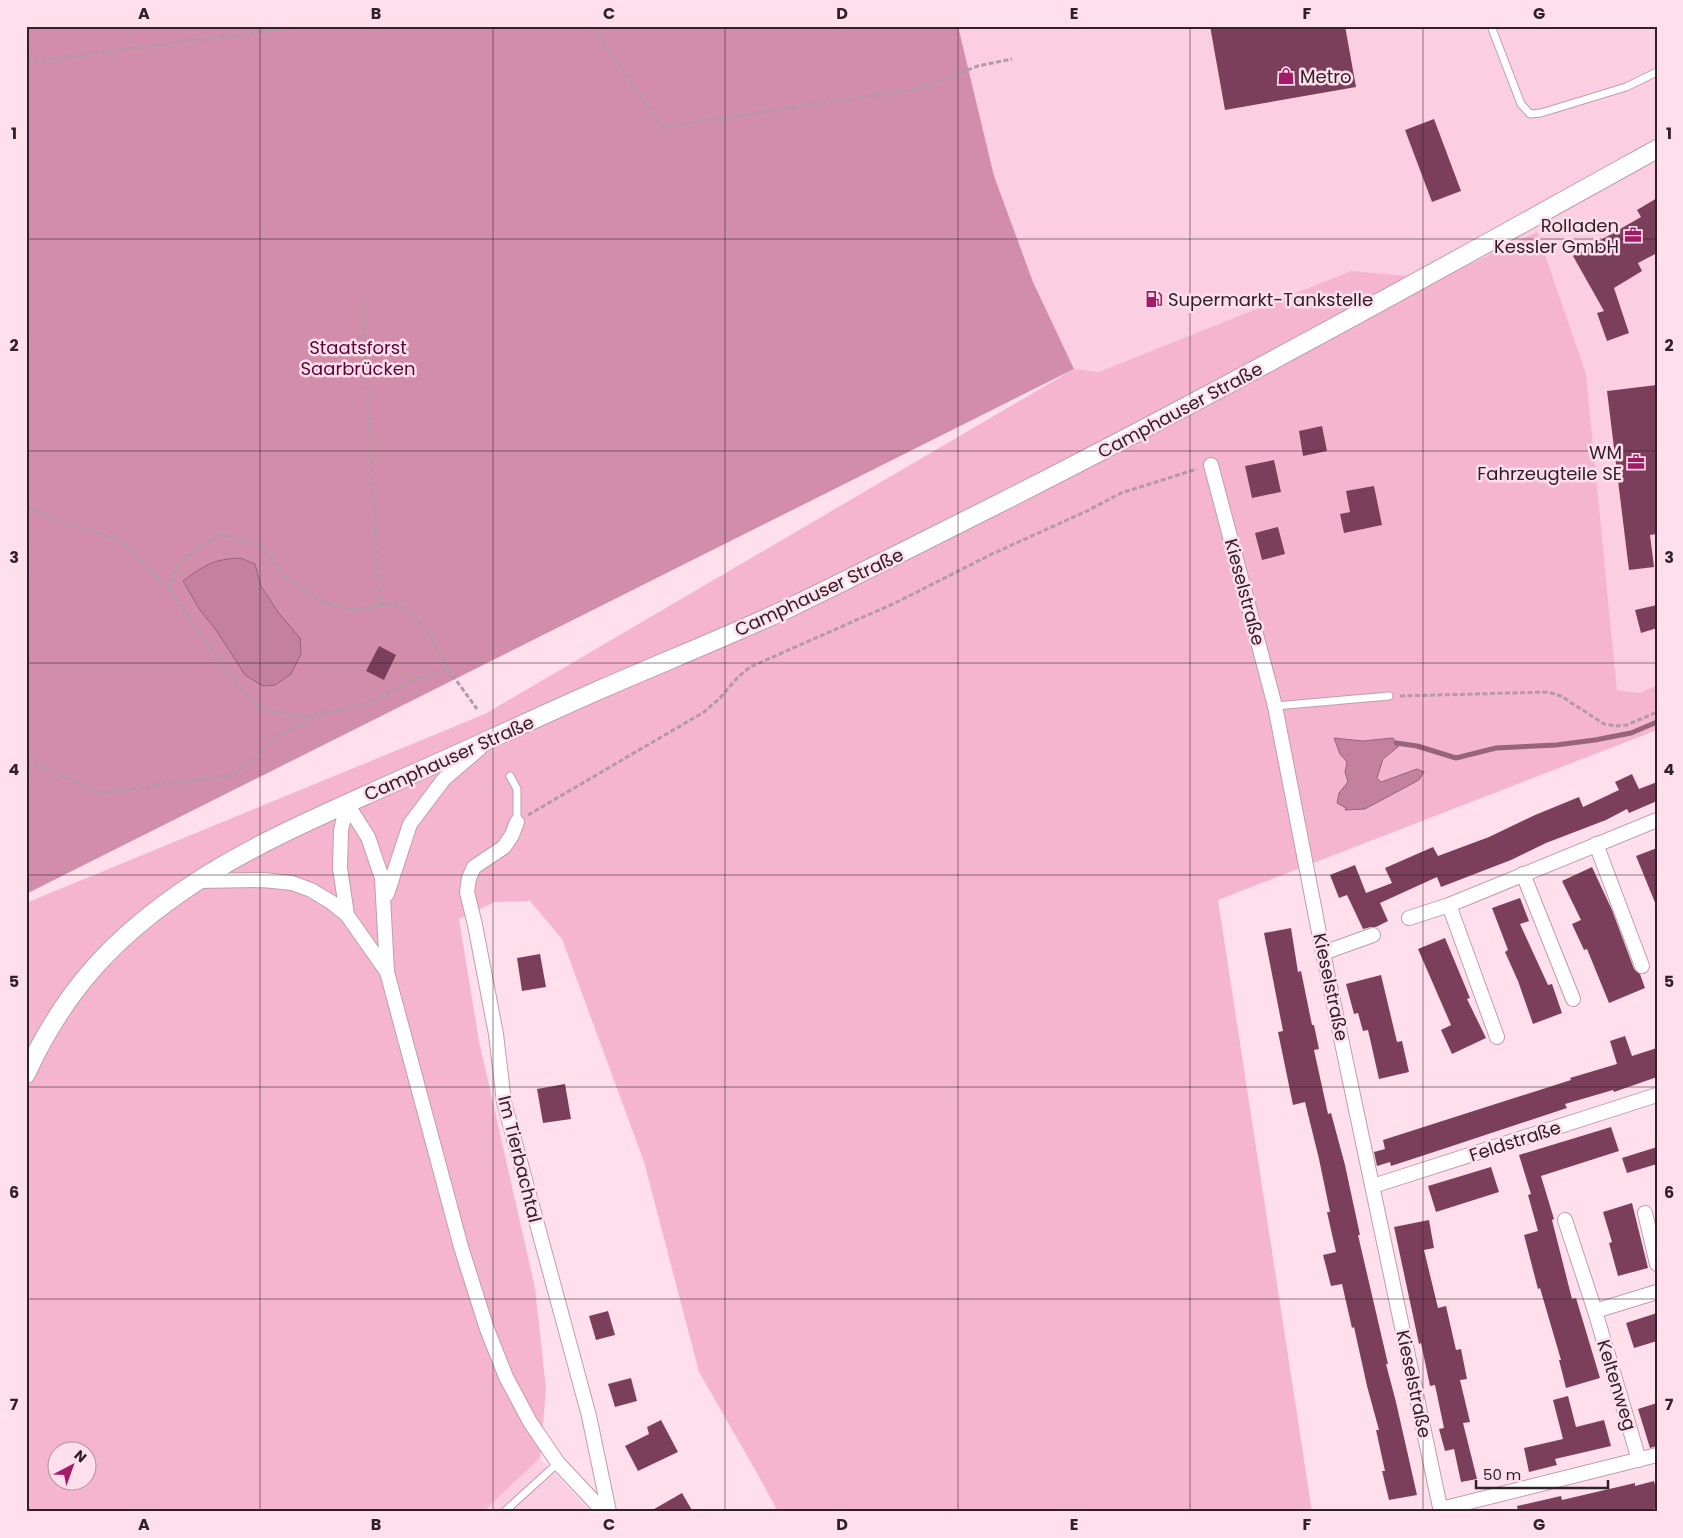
<svg xmlns="http://www.w3.org/2000/svg" width="1683" height="1538" font-family="Poppins,sans-serif">
  <style>
    .built { fill: #fccee1 }
    .green { fill: #f5b5cf; fill-rule: evenodd }
    .forest { fill: #d28daa }
    .water { fill: #c4819e; stroke: #97647a }
    .lines { fill: none; stroke-linecap: round; stroke-linejoin: round }
    .stream { stroke: #97647a; stroke-width: 5 }
    .building { fill: #7c3f5b }
    .service-casing { stroke: #c19dab; stroke-width: 9 }
    .minor-casing { stroke: #c19dab; stroke-width: 16 }
    .tertiary-casing { stroke: #c19dab; stroke-width: 20 }
    .path { stroke: #b39aa4; stroke-width: 3; stroke-dasharray: 5 2.5; stroke-linecap: butt }
    .service { stroke: #fff; stroke-width: 7 }
    .minor { stroke: #fff; stroke-width: 14 }
    .tertiary { stroke: #fff; stroke-width: 18 }
    .grid { fill: none; stroke: #2f2127; stroke-width: 1; stroke-opacity: 0.55 }
    .labels { text-anchor: middle; dominant-baseline: central; stroke-width: 5; stroke-linejoin: round; paint-order: stroke }
    .poi-label { font-size: 18px; fill: #2f2127; stroke: #fedfeb; text-anchor: start }
    .park-label { font-size: 18px; fill: #590635; stroke: #fedfeb }
    .street-label { font-size: 18px; fill: #2f2127; stroke: #fedfeb }
    .neatline { fill: none; stroke: #2f2127; stroke-width: 2 }
    .grid-label { font-size: 16px; text-anchor: middle; font-weight: bold; fill: #2f2127 }
  </style>
  <rect width="100%" height="100%" fill="#fedfeb"/>
  <!-- built -->
  <path class="built" d="M958,26h699v659l-17,8 -23,-3 -31,-316 -147,-95 -340,93 -25,-3 -41,-87 -39,-106z
    M540,1458l51,54h-108z"/>
  <!-- green -->
  <path class="green" d="M1537,232l49,142 31,316 23,3 17,-8v45l-439,170 94,612h-534l-16,-30 -63,-110 -55,-210 -82,-223 -32,-38 -35,1 -36,17 20,122 56,247 11,101 -6,69 -57,54h-457v-609l459,-189 589,-345 25,3 252,-101 88,8zM58,1450h30v30h-30z"/>
  <!-- forest -->
  <path class="forest" d="M26,26h932l36,150 39,106 41,87 -1048,525z"/>
  <!-- water -->
  <path class="water" d="M240,558l15,6 6,22 17,26 22,26 1,16 -10,20 -16,11 -12,1 -18,-11 -29,-45 -16,-20 -17,-29c20,-15 30,-22 57,-23z
    M1334,738l29,3 30,-3 6,8 -16,13 -6,19 4,4 36,-13 7,3 -5,8 -54,29 -20,1 1,-2 -9,-5 2,-10 9,-11 -3,-10 2,-10 -7,-8z"/>
  <g class="lines">
    <!-- stream -->
    <path class="stream" d="M1396,743l21,3 39,12 40,-10 60,-3 39,-5 36,-7 26,-11"/>
  </g>
  <!-- building -->
  <path class="building" d="M1210,26h135l11,61 -131,23z
    M1434,119l27,72 -29,11 -27,-72z
    M1657,198v55l-19,10 4,8 -28,17 15,45 -22,8 -10,-28 7,-2 -31,-55 68,-39 -4,-7z
    M1657,385v149l-7,1 4,32 -25,3 -22,-179z
    M1322,426l5,25 -24,5 -4,-25z
    M1274,460l7,32 -29,6 -7,-32z
    M1374,486l8,39 -38,8 -4,-19 10,-2 -4,-21z
    M1278,527l7,27 -23,6 -7,-27z
    M1657,605v23l-16,5 -6,-23z
    M379,646l17,9 -12,25 -18,-9z
    M1632,774l7,15 18,-7v19l-28,12 -2,-4 -21,11 -60,23 -35,17 -70,27 -4,-10 -57,26 8,18 -12,6h-5l-8,2 -16,-34 -8,3 -9,-23 25,-10 11,28 26,-10 -7,-15 48,-21 5,9 51,-19 46,-22 44,-18 4,10 36,-17 -4,-8z
    M1657,848v57h-1l-20,-49z
    M1592,867l20,43 22,59 6,5 5,14 -36,15 -22,-54 -3,1 -12,-26 9,-4 -19,-39z
    M1520,898l9,23 -9,3 28,61 4,-1 10,29 -29,11 -15,-43 -13,-29 3,-2 -16,-42z
    M1291,928l7,44 3,-1 11,54h2l5,24 -5,1 14,64 3,-1 14,52 15,70h-2l30,129h-2l10,38 21,93 -28,5 -7,-29h3l-9,-41h3l-12,-44 -13,-59 -2,1 -10,-44 -11,2 -8,-31 13,-3 -9,-40h3l-11,-53 -14,-57 -12,3 -15,-73 5,-1 -19,-98z
    M1445,938l25,60 -3,1 19,39 -34,16 -11,-24 10,-5 -33,-76z
    M540,954l6,33 -24,4 -5,-33z
    M1381,975l16,67 5,-1 7,31 -30,7 -11,-49 -5,1 -5,-18 -4,1 -8,-30z
    M1625,1036l7,20 25,-8v29l-43,15 -1,-2 -48,14 2,4 -127,42 -49,16 -1,-4 -13,4 -3,-14 11,-3 -2,-9 188,-60 -1,-2 47,-14 -7,-23z
    M565,1084l6,35 -28,4 -6,-34z
    M1611,1127l8,24 -78,25 13,43 -2,1 20,79 4,-1 24,80 -34,10 -7,-28h2l-21,-72 -2,1 -14,-54 14,-4 -10,-36 3,-1 -12,-39z
    M1657,1147v17l-30,9 -5,-15z
    M1491,1167l8,25 -63,20 -8,-26z
    M1632,1203l16,65 -30,8 -9,-33 3,-1 -9,-30z
    M1429,1220l5,28 -10,2 14,58 8,-2 10,44 5,-1 6,30 -7,1 10,42 -7,1 14,56 -16,3 -7,-33 -9,2 -6,-22 5,-1 -9,-43 -5,1 -9,-43 -2,1 -25,-117z
    M608,1311l7,24 -19,5 -7,-24z
    M1657,1313v28l-23,7 -8,-25z
    M631,1378l6,23 -22,6 -7,-23z
    M1568,1396l8,31 28,-7 7,26 -56,13 2,6 -28,7 -5,-24 39,-9 -10,-39z
    M1657,1403v43l-7,2 -12,-39z
    M661,1420l17,32 -40,19 -13,-25 24,-12 -2,-7z
    M1654,1481l3,11v16l-15,4h-124l-1,-6 44,-10 1,4 73,-17v3z
    M682,1493l11,19h-44z"/>
  <g class="lines">
    <!-- service casing -->
    <g class="service-casing">
      <path id="service" d="M1491,26l30,78 9,10 11,-1 85,-26 31,-15
        M1275,706l114,-10
        M510,776l7,13v33
        M504,1512l54,-49"/>
    </g>
    <!-- minor casing -->
    <g class="minor-casing">
      <path id="minor" d="M1211,465l64,241 48,247 118,559
        M347,804l21,33 14,41 5,94 74,275 26,82 19,48 24,45 28,41 46,49
        M517,822l-5,13 -8,12 -30,20 -5,11 -2,14 8,33 21,109 8,68 85,314 20,96
        M1596,844l46,122
        M1523,874l50,125
        M198,881l65,-1 29,3 19,7 20,12 16,13 40,57
        M387,894l23,-70 34,-45 36,-31
        M1449,905l48,132
        M347,915l-7,-47 1,-38 6,-26
        M1409,918l40,-13 208,-85
        M1323,953l50,-18
        M1373,1186l284,-91
        M1645,1213l12,51
        M1565,1220l30,91
        M1639,1460l-44,-149 62,-19
        M1441,1509l216,-54"/>
    </g>
    <!-- tertiary casing -->
    <g class="tertiary-casing">
      <path id="tertiary" d="M26,1074c39,-85 90,-139 167,-190 67,-44 141,-74 213,-107 64,-28 127,-58 191,-86 64,-28 129,-54 192,-83 69,-33 137,-68 205,-102 224,-113 443,-235 663,-357"/>
    </g>
    <!-- path -->
    <path class="path" d="M591,26l71,101 256,-38 60,-23 34,-7
      M26,62l281,-36
      M362,295l18,311
      M26,506l21,10 74,25 48,48
      M448,669l-20,-38 -21,-22 -15,-6 -37,7 -32,-8 -36,-24 -27,-33 -38,-11 -24,14 -21,18 -8,23 55,79 21,25 15,13 14,5 31,6 33,-7 33,-8 41,-22 36,-11 29,40
      M1400,696l148,-4 13,4 43,28 13,2 10,-1 30,-13
      M26,760l75,33 135,-19 40,-37 39,-21
      M528,815l176,-103 16,-14 18,-21 12,-10 145,-64 97,-49 95,-43 34,-18 76,-24"/>
    <!-- service -->
    <use href="#service" class="service"/>
    <!-- minor -->
    <use href="#minor" class="minor"/>
    <!-- tertiary -->
    <use href="#tertiary" class="tertiary"/>
  </g>
  <!-- grid -->
  <path class="grid" d="M260,26v1486M493,26v1486M725,26v1486M958,26v1486M1190,26v1486M1423,26v1486M26,239h1631M26,451h1631M26,663h1631M26,875h1631M26,1087h1631M26,1299h1631"/>
  <!-- icons -->
  <defs>
    <g id="shop-bare" transform="scale(1.35)"><path d="M-5-2.5h2.3a2.7 3.5 0 0 1 5.4 0H5L5.5 6h-11ZM-1.5-2.5h3a1.5 2.3 0 0 0-3 0Z" fill="#a21b67" stroke="#fedfeb" stroke-width="2.5" paint-order="stroke"/></g>
    <g id="office-bare" transform="scale(1.35)"><path d="M-6-3h4V-5.5h4V-3h4V5H-6ZM-1-4.5V-3h2v-1.5ZM-6 0V1H6V0Z" fill="#a21b67" stroke="#fedfeb" stroke-width="2.5" paint-order="stroke"/></g>
    <g id="fuel-bare" transform="scale(1.35)"><path d="M-5.5-6h7V0h2V4h1.3V-2.5L3-4.5l.8-.8L6-3V5H2.5V1h-1V6h-7ZM-4.2-4.7v3.2H.2V-4.7Z" fill="#a21b67" stroke="#fedfeb" stroke-width="2.5" paint-order="stroke"/></g>
  </defs>
  <g fill-rule="evenodd">
    <use href="#shop-bare" x="1286" y="76"/>
    <use href="#office-bare" x="1633" y="235"/>
    <use href="#fuel-bare" x="1154" y="299"/>
    <use href="#office-bare" x="1636" y="462"/>
  </g>
  <g class="labels">
    <!-- poi labels -->
    <g class="poi-label">
      <text x="1300" y="76">Metro</text>
      <text x="1619" y="225" text-anchor="end">Rolladen<tspan x="1619" dy="21">Kessler GmbH</tspan></text>
      <text x="1168" y="299">Supermarkt-Tankstelle</text>
      <text x="1622" y="452" text-anchor="end">WM<tspan x="1622" dy="21">Fahrzeugteile SE</tspan></text>
    </g>
    <!-- park labels -->
    <g class="park-label">
      <text x="358" y="347">Staatsforst<tspan x="358" dy="21">Saarbrücken</tspan></text>
    </g>
    <!-- street labels -->
    <g class="street-label">
      <text transform="translate(1180 410) rotate(-28)">Camphauser Straße</text>
      <text transform="translate(819 592) rotate(-25)">Camphauser Straße</text>
      <text transform="translate(1245 592) rotate(75)">Kieselstraße</text>
      <text transform="translate(449 758) rotate(-24)">Camphauser Straße</text>
      <text transform="translate(1331 987) rotate(78)">Kieselstraße</text>
      <text transform="translate(1515 1141) rotate(-18)">Feldstraße</text>
      <text transform="translate(520 1159) rotate(76)">Im Tierbachtal</text>
      <text transform="translate(1414 1384) rotate(78)">Kieselstraße</text>
      <text transform="translate(1617 1385) rotate(73)">Keltenweg</text>
    </g>
  </g>
  <!-- border -->
  <rect width="1683" height="1538" fill="none" stroke="#fedfeb" stroke-width="55"/>
  <!-- north arrow -->
  <g transform="translate(72 1466) rotate(41)"><circle r="24" fill="#fedfeb" stroke="#ab939d"/>
  <path d="M0-4L9 19L0 12L-9 19Z" fill="#a21b67"/>
  <text y="-8" font-size="14" font-weight="bold" text-anchor="middle" fill="#2f2127">N</text>
  </g>
  <!-- scale -->
  <path d="M1476 1480v8h132v-8" fill="none" stroke="#2f2127" stroke-width="2.5"/>
  <text x="1483" y="1480" font-size="15" fill="#2f2127" stroke="#fedfeb" stroke-width="4" paint-order="stroke">50 m</text>
  <rect x="28" y="28" width="1628" height="1482" class="neatline"/>
  <g class="grid-label">
    <text x="144" y="19">A</text>
    <text x="376" y="19">B</text>
    <text x="609" y="19">C</text>
    <text x="842" y="19">D</text>
    <text x="1074" y="19">E</text>
    <text x="1307" y="19">F</text>
    <text x="1539" y="19">G</text>
    <text x="14" y="139">1</text>
    <text x="1669" y="139">1</text>
    <text x="14" y="351">2</text>
    <text x="1669" y="351">2</text>
    <text x="14" y="563">3</text>
    <text x="1669" y="563">3</text>
    <text x="14" y="775">4</text>
    <text x="1669" y="775">4</text>
    <text x="14" y="987">5</text>
    <text x="1669" y="987">5</text>
    <text x="14" y="1198">6</text>
    <text x="1669" y="1198">6</text>
    <text x="14" y="1410">7</text>
    <text x="1669" y="1410">7</text>
    <text x="144" y="1530">A</text>
    <text x="376" y="1530">B</text>
    <text x="609" y="1530">C</text>
    <text x="842" y="1530">D</text>
    <text x="1074" y="1530">E</text>
    <text x="1307" y="1530">F</text>
    <text x="1539" y="1530">G</text>
  </g>
</svg>
